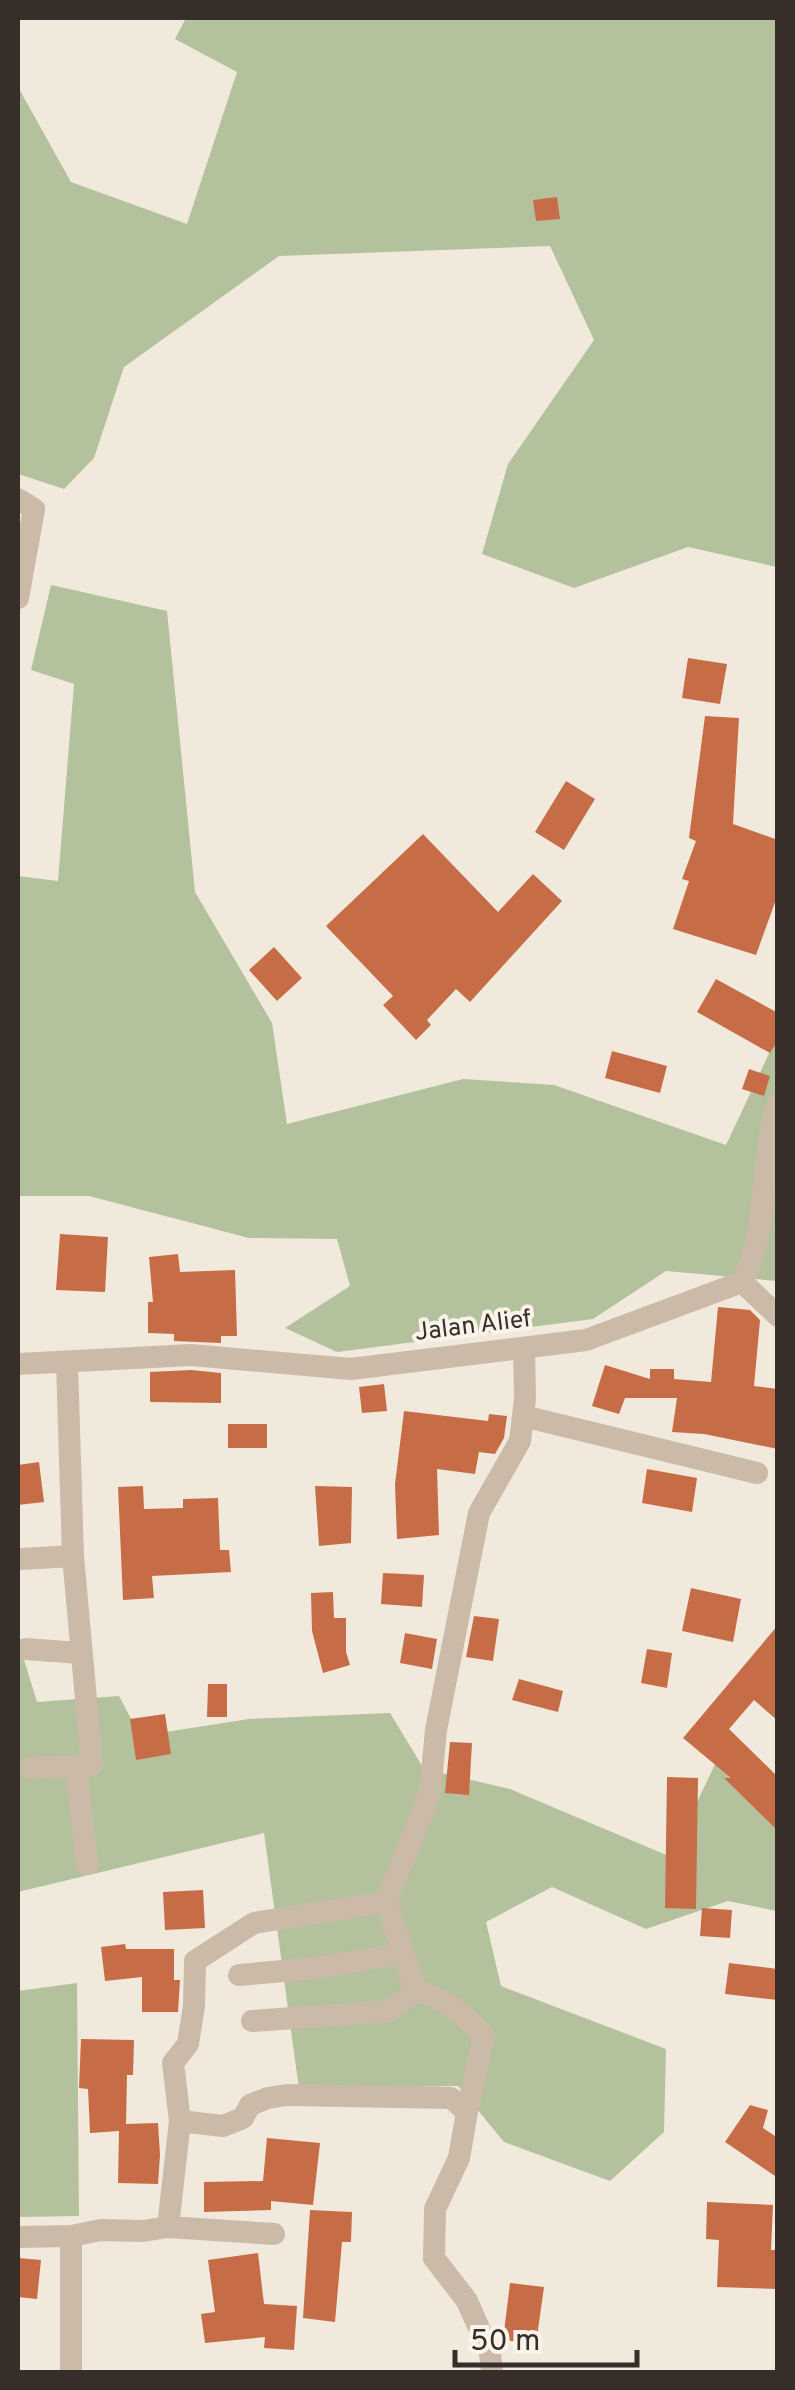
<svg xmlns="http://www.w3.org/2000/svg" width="795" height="2390" font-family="Overpass,sans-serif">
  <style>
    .green { fill: #b3c29c }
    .building { fill: #c66d47 }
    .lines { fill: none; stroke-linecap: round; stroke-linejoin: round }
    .street { stroke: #cbbaa8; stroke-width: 22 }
    .labels { text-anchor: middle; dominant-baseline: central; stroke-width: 8; stroke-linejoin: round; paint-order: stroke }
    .street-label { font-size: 25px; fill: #382e29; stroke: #faf3e9 }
  </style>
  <rect width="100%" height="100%" fill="#f2e9dd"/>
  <!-- green -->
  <path class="green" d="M186,18h591v549l-89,-20 -114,41 -92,-34 26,-90 86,-124 -44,-94 -271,10 -155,111 -30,91 -30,31 -46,-15v-387l53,95 116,42 50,-152 -62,-33z
    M51,585l116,26 28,281 77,131 15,101 176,-45 91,6 172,60 47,-100 4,-1v237l-111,-10 -73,48 -256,33 -52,-24 65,-42 -13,-47 -88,-1 -160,-42h-71v-320l40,5 16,-197 -43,-14z
    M18,1640l19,62 82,-6 21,40 109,-17 141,-6 34,56 86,20 161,68 46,-97 60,39v112l-49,-10 -82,28 -94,-42 -66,35 15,64 165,63 -2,83 -54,49 -106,-39 -46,-56 -159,3 -35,-256 -246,59z
    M77,1983l2,233 -61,1v-226z"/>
  <!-- building -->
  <path class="building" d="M557,197l3,22 -24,2 -3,-21z
    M688,658l39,6 -7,40 -38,-6z
    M705,716l34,2 -6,106 45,16v54l-22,61 -83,-26 16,-48 -7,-2 14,-38 -7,-3z
    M566,781l29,18 -31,51 -29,-18z
    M423,834l75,78 35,-38 29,27 -92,101 -14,-13 -29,31 4,5 -15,15 -33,-35 10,-9 -67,-70z
    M274,947l28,31 -25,23 -28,-31z
    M716,979l62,34v27l-8,13 -73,-41z
    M612,1051l55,15 -7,27 -55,-15z
    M749,1069l21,7 -6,20 -22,-7z
    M60,1234l48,3 -3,55 -49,-2z
    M178,1254l2,18 55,-2 2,66h-16v7l-47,-2v-7l-26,-1v-31h5l-4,-45z
    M718,1307l32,3 10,10 -6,66 24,3v60l-74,-15 -32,-2 5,-34h-52l-6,16 -27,-8 13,-41 45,14v-10h24v10l37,3z
    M191,1370l30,3v30l-71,-1v-30z
    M384,1384l3,27 -25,2 -3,-26z
    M404,1411l84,10 1,-7 18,2 -3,22 -9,16 -16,-2 -4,22 -38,-5 2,66 -42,4 -2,-55z
    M228,1424h39v24h-39z
    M39,1462l5,40 -26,3v-40z
    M647,1469l50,9 -5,34 -50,-9z
    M143,1486l1,23 39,-1v-9l35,-1 2,52h9l2,22 -79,4 2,22 -31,2 -5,-113z
    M315,1486l37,1 -1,56 -32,3z
    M383,1573l41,2 -2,32 -41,-3z
    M691,1588l50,11 -8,43 -51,-11z
    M333,1592l1,26h12v34l4,13 -27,8 -11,-42 -1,-38z
    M474,1616l25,3 -6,42 -27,-4z
    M778,1625v96l-24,-21 -25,29 49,48v54l-54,-53h7l-48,-40z
    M405,1633l32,6 -5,30 -32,-6z
    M647,1649l25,4 -5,35 -26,-5z
    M519,1679l44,12 -5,21 -46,-12z
    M208,1684h19v33h-20z
    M165,1714l6,40 -35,6 -6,-41z
    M450,1742l22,1 -3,52 -24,-2z
    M667,1777l31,1 -2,131 -31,-1z
    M203,1890l2,38 -40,2 -2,-38z
    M702,1908l30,2 -2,28 -30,-2z
    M125,1944l1,5h48v31h6l-2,32h-36v-35l-37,4 -4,-34z
    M729,1963l49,6v31l-53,-6z
    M81,2039l53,1 -1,35h-6l-1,49 32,-1 2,32 -2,29 -40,-1 1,-52 -29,2 -2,-44 -9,-1z
    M750,2105l18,5 -5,18 15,10v40l-53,-36z
    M267,2138l53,5 -7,62 -42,-4v9l-67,2v-30l59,-1z
    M707,2202l66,3 -2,45h7v39l-61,-2 2,-47 -13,-1z
    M310,2210l42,2 -1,30h-9l-7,80 -32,-4z
    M258,2253l6,51 33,2 -3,44 -30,-2 1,-11 -60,6 -4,-29 14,-2 -7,-52z
    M18,2258l23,2 -4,39 -19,-2z
    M510,2283l34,4 -8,57 -33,-4z"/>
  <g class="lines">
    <!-- street -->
    <path class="street" d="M18,499l16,10 -16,89
      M742,1282l36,34
      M67,1363l6,193 19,209 -16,1 11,98
      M18,1364l173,-9 160,14 235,-29 156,-58c29,-56 16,-119 36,-178
      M523,1416l234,57
      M21,1559l52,-3
      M25,1649l55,4
      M32,1768l44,-2
      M386,1902l30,89c30,7 46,23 68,44l-17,77
      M239,1975l78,-7 86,-15
      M252,2021l137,-10 27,-20
      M180,2121l43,5 20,-8 7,-13 18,-7 19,-3 164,3 16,14 -8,46 -24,51 -1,49 33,43 23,52 2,19
      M168,2227l106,7
      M71,2236v136
      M18,2237l53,-1 30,-6 42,1 25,-4 12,-106 -7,-58 15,-19 6,-38 1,-45 59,-38 132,-21 44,-109 6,-63 43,-217 41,-72 5,-42 -1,-51"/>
  </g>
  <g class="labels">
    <!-- street labels -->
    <g class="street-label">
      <text transform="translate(473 1327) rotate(-7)">Jalan Alief</text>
    </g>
  </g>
  <!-- border -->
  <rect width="795" height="2390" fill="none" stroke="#382e29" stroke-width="40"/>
  <!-- scale -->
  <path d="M455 2350v15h182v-15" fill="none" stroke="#382e29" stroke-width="5"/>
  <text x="470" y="2350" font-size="30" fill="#382e29" stroke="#faf3e9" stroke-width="8" paint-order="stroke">50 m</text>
</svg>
